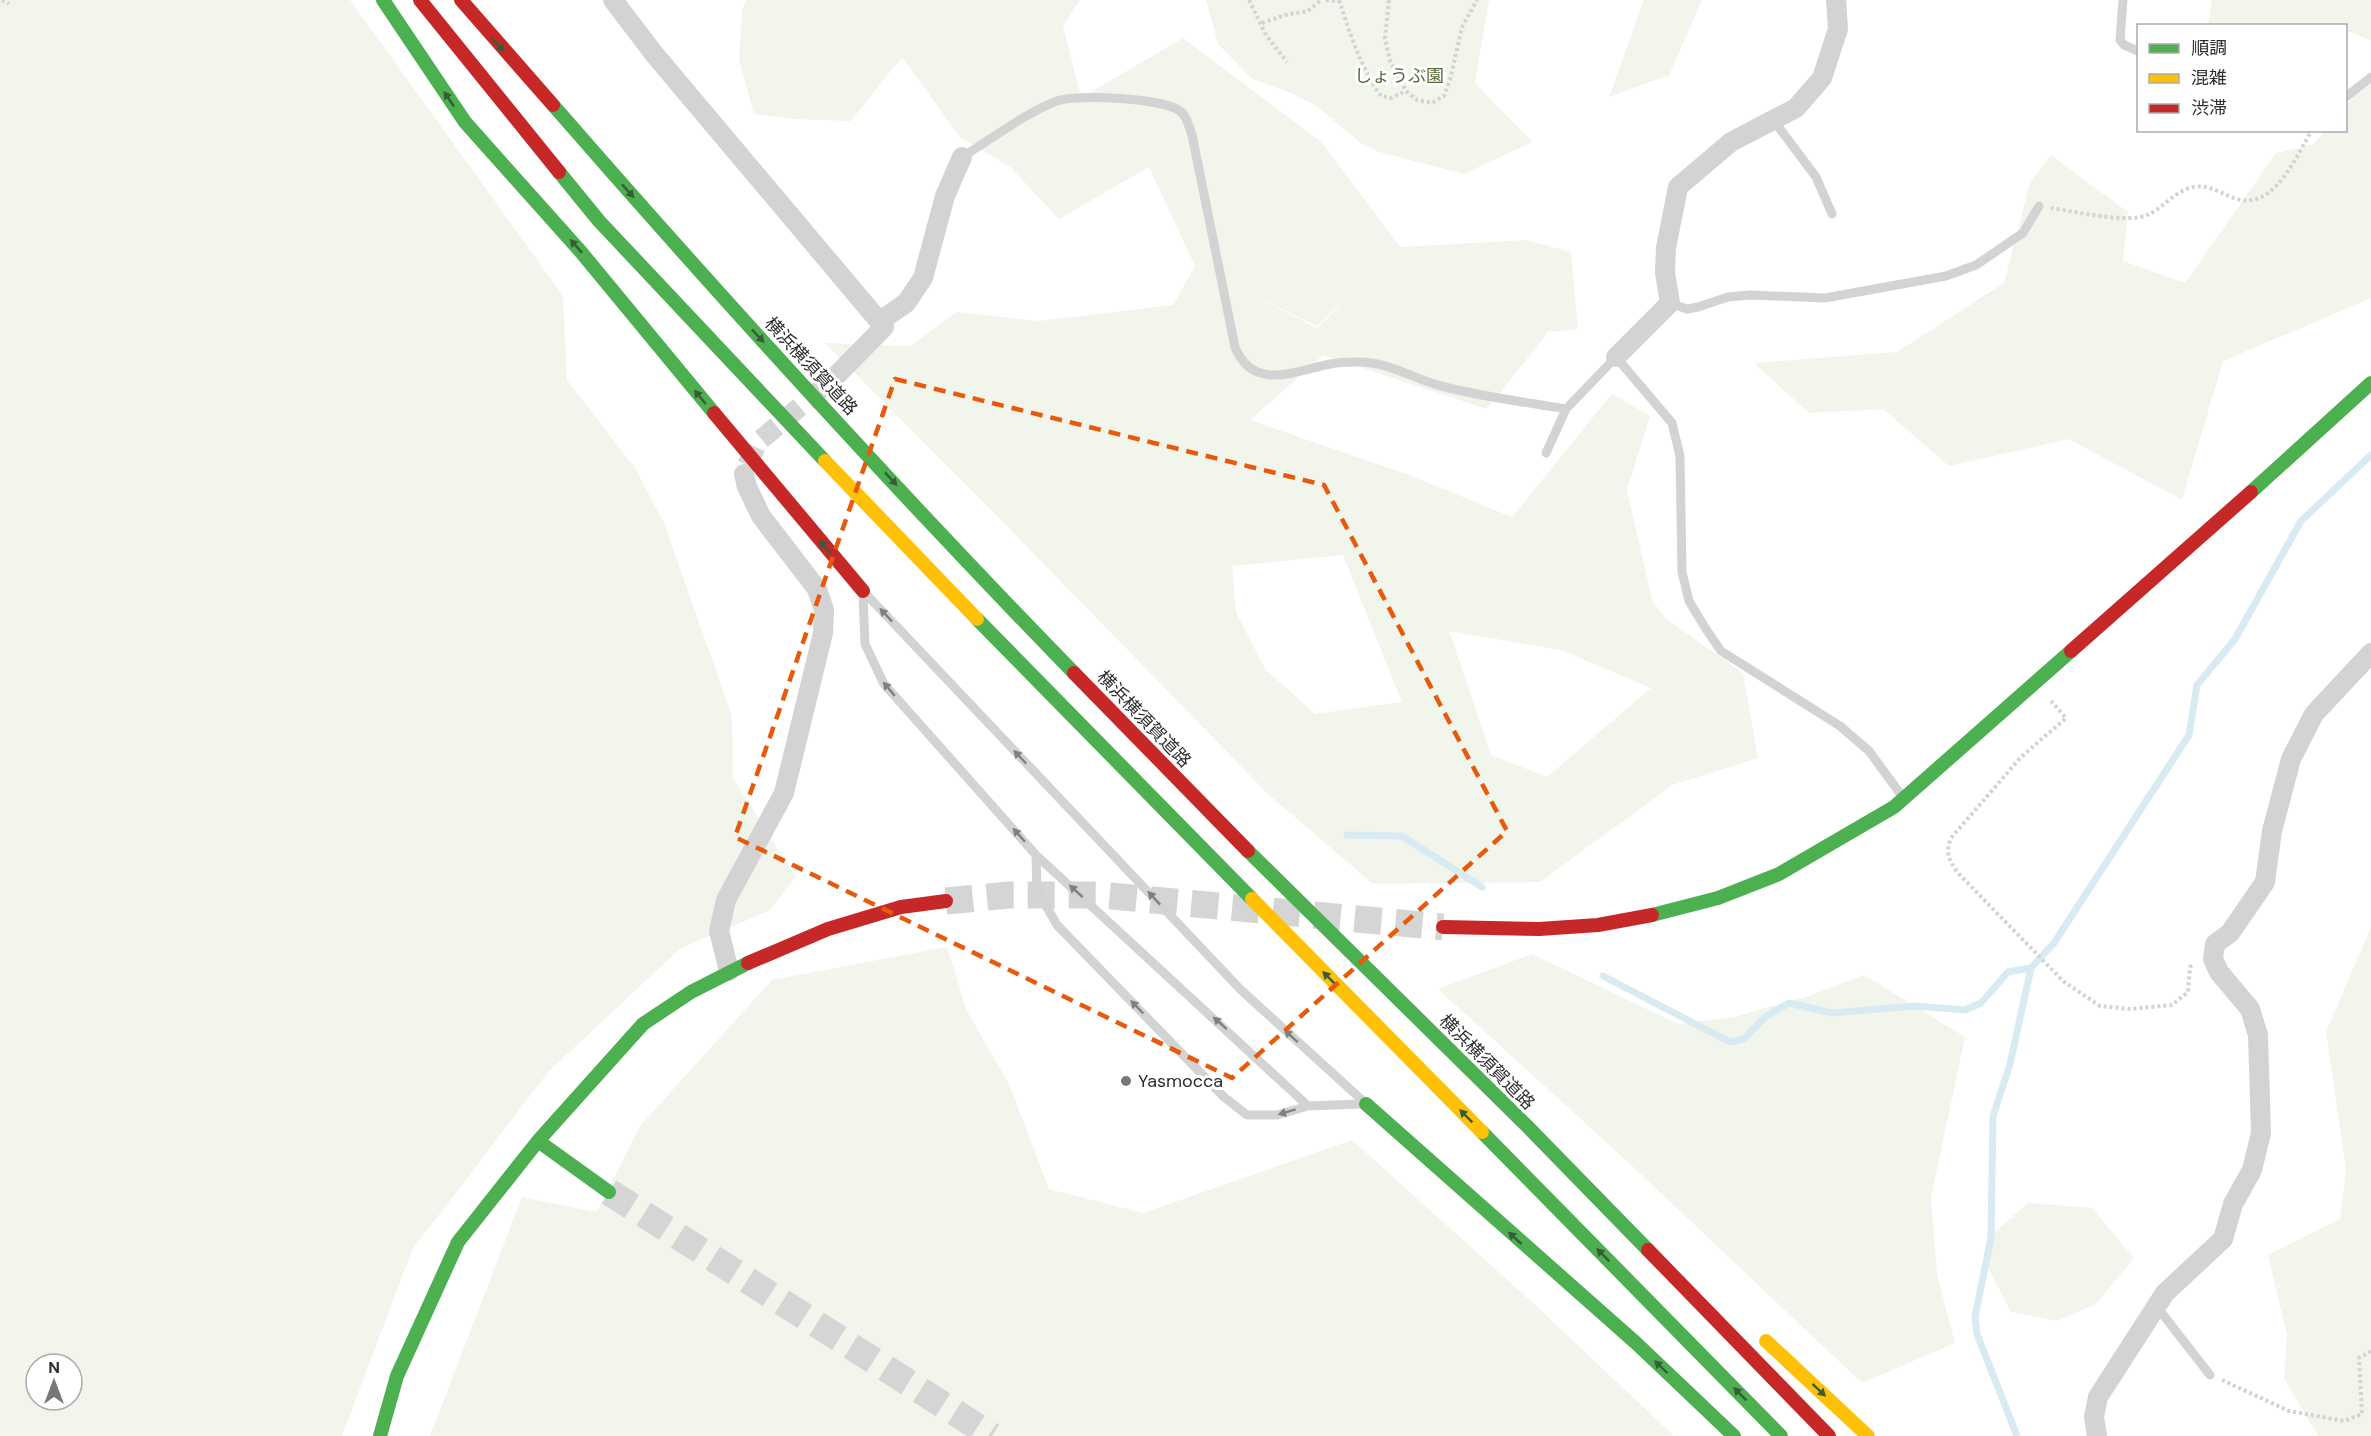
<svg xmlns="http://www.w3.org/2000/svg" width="2371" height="1436" font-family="'DM Sans','Noto Sans JP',sans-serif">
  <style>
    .green { fill: #f1f5ec; fill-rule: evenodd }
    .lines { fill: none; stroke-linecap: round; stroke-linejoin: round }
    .stream { stroke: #d8eaf2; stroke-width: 7 }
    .street-tunnel { stroke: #d5d5d5; stroke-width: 20; stroke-dasharray: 20 10; stroke-linecap: butt }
    .secondary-tunnel { stroke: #d5d5d5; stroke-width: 27; stroke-dasharray: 27 14; stroke-linecap: butt }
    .path { stroke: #d3d3d3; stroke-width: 4; stroke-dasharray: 3 3; stroke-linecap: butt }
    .lane { stroke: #d3d3d3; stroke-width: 9 }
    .street { stroke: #d3d3d3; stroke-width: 20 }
    .fast { stroke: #4caf50; stroke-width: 14 }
    .slow { stroke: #ffc107; stroke-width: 14 }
    .jam { stroke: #c62828; stroke-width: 14 }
    .oneway { fill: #385b3a }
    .oneway2 { fill: #808080 }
    .marked { fill: none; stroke: #e8590c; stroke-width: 4.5; stroke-dasharray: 12 8; stroke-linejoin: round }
    .poi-dot { fill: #777; stroke: #fff; stroke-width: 2 }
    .labels { text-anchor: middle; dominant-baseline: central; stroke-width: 6; stroke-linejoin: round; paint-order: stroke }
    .park-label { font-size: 18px; fill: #556b3b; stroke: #fff }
    .street-label { font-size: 18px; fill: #2e2e2e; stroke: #fff }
    .poi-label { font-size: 18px; fill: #2e2e2e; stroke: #fff; text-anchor: start }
  </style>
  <rect width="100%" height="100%" fill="#fff"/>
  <!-- green -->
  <path class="green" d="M0,0h350l213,296 4,84 68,88 29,55 68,193 1,62 63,99 -27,34 -88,37 -132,123 -137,179 -70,186h-342zM36,1364h36v36h-36z
    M746,0h334l-17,26 18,72 102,-60 138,104 79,105 127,-7 44,12 7,77 -30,3 -61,77 -164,-54 -73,65 159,55 103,42 100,-123 38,22 -23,74 25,110 14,19 77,54 15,85 -86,27 -132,97 -167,2 -104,-89 -272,-279 -172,-173 85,3 47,-34 82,9 134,-16 22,-39 -46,-99 -90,52 -49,-52 -50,-30 -58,-80 -51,64 -58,-2 -39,-5 -15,-54 3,-50zM1360,285l-43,43 -75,-38 75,36zM1343,555l59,147 -87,12 -50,-45 -29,-57 -4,-46zM1449,631l112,19 90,38 -104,89 -56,-22z
    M1206,0h283l-14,83 57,59 -68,32 -85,-22 -18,-9 -46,-38 -26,-13 -37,-13 -34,-35z
    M1644,0h58l-33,75 -60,22z
    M2212,0h159v40l-25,-9v-5l-138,-1z
    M2371,75v223l-148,63 -41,139 -113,-61 -120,27 -66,-57 -74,4 -55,-50 143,-11 107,-69 26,-100 21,-28 77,57 -5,49 62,22 91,-130 37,-8 12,-14 21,-1v-24z
    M2371,927v509h-53l-34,-58 3,-43 -19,-80 72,-36 6,-49 -20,-138z
    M947,947l20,64 42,73 40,105 94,24 209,-73 181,163 141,133h-1244l92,-239 75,15 43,-86 132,-146z
    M1532,954l146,70 56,-7 75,-21 55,-21 101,62 -34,161 6,77 18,68 -93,40 -233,-220 -191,-174z
    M2028,1203l64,5 42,50 -38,46 -39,17 -46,-9 -26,-50 9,-29z"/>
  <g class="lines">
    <!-- stream -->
    <path class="stream" d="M1347,835l55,1 80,51
      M1603,976l127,66 14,-3 21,-22 24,-14 43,10 83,-7 50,4 16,-7 27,-31 23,-4
      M2017,1436l-40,-102 -2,-17 16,-79 2,-122 17,-52 21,-96 23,-25 135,-208 8,-50 38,-46 66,-118 70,-66"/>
    <!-- street-tunnel -->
    <path class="street-tunnel" d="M747,465l11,-23 63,-53"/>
    <!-- secondary-tunnel -->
    <path class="secondary-tunnel" d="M946,901l63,-6h91l343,32
      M609,1192l383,244"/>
    <!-- path -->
    <path class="path" d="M2,0l7,4
      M1249,0l17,35 21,27
      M1326,0l14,2
      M1339,0c11,34 21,66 42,96l10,2 15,-7
      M1389,0l-4,38 5,23 16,30 11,9 15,3 12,-7 6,-16 12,-53 15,-27
      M1262,23l23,-8 23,-4 13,-11
      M2051,208c23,3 75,16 96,7 17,-7 28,-25 47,-28 17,-3 28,8 43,12 38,11 59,-43 75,-69
      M2051,701l15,17 -45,39 -70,81c-6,15 -2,22 7,35l105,108 37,25 30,3 42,-4 16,-13 2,-25 4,-3
      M2222,1380l67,31 55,10 18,-7 -3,-56 12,-7"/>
    <!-- lane -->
    <path class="lane" d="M2123,0l-3,40 4,5 14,6
      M2346,97l25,-20
      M1774,121l42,56 16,37
      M962,157c30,-18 63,-44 95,-56 19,-7 107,-3 123,10 7,5 9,16 12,24l43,212c18,45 61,24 95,17 9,-2 19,-2 27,-2 31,-1 58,18 88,25 39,10 80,15 121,22
      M1670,303l17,6 11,-2 30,-10 22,-2 75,3 121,-22 30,-11 47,-32 16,-27
      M1546,453l20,-44 50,-52 56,66 8,33 2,116 7,29 17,28 15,22 119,75 29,25 33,45
      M866,594l375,396 121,110
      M863,595l2,49 19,40 152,171 1,35 20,35 167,172 23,18h30l31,-9 52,-2
      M1036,855l272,251
      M2157,1307l53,68"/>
    <!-- street -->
    <path class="street" d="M613,0l42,55 229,272 -52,53
      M880,321l26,-18 17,-25 22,-82 17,-39
      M1616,357l54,-54 -5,-30 1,-25 12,-61 53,-45 65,-34 26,-30 16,-49 -2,-29
      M729,971l-10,-40 7,-31 58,-107 39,-160 1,-23 -7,-21 -56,-73 -14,-29 -3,-13
      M2097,1436l-3,-19 4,-20 67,-104 58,-54 10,-35 19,-34 9,-37 -3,-98 -8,-26 -31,-37 -6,-13 2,-15 15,-11 35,-51 7,-51 19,-72 23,-45 57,-61"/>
    <!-- fast -->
    <path class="fast" d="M383,0l82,122 116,130 133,161
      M553,105c169,194 342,384 521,568
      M559,172l40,49 226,240
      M2251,492l120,-109
      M977,619l275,280
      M1248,851l278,274 122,125
      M1652,915l66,-17 61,-24 115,-67 177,-156
      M1366,1104l270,239 98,93
      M1482,1132l299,304
      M538,1141l71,51
      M380,1436l17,-60 61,-134 80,-101 105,-117 48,-32 57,-29"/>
    <!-- slow -->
    <path class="slow" d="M825,461l152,158
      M1252,899l230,233
      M1766,1341l102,95"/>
    <!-- jam -->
    <path class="jam" d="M420,0l139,172
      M461,0l92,105
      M714,413l149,178
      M2071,651l180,-159
      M1074,673l174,178
      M1443,927l96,2 59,-4 54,-10
      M748,963l80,-34 73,-22 45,-6
      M1648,1250l181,186"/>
  </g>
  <!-- one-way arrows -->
  <defs><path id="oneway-solid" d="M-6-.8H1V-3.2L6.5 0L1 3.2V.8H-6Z" transform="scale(1.5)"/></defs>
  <g class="oneway">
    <use href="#oneway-solid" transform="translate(498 45) rotate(48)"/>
    <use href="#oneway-solid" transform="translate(449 99) rotate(-124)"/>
    <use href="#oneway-solid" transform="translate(628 191) rotate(48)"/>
    <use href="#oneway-solid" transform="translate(576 246) rotate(-132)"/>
    <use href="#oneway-solid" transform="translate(758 336) rotate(47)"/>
    <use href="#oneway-solid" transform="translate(700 397) rotate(-129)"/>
    <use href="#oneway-solid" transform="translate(891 479) rotate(47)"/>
    <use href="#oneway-solid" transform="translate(825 547) rotate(-131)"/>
    <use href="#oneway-solid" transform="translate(1329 978) rotate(-135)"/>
    <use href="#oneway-solid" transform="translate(1466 1116) rotate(-135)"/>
    <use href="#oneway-solid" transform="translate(1515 1238) rotate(-138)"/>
    <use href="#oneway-solid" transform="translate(1603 1255) rotate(-135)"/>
    <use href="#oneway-solid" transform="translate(1661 1367) rotate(-136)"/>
    <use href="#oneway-solid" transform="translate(1819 1390) rotate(43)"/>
    <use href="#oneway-solid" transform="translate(1740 1394) rotate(-135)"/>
  </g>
  <g class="oneway2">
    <use href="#oneway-solid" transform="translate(886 615) rotate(-133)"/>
    <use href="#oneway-solid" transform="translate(889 689) rotate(-130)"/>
    <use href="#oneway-solid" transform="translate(1020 757) rotate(-133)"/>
    <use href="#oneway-solid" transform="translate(1019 835) rotate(-132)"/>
    <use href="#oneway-solid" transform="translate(1076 891) rotate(-138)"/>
    <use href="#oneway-solid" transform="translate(1154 898) rotate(-133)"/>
    <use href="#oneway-solid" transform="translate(1137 1007) rotate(-134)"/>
    <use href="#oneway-solid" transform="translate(1220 1023) rotate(-138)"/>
    <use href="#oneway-solid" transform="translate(1291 1036) rotate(-138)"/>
    <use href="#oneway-solid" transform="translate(1287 1112) rotate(163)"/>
  </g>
  <!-- marked area -->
  <path class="marked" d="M895,379l429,106 183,346 -275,247 -497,-241z"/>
  <!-- markers -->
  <circle class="poi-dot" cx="1126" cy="1081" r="6"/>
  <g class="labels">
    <!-- park labels -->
    <g class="park-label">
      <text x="1399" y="76">しょうぶ園</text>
    </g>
    <!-- street labels -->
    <g class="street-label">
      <text transform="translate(811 366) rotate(47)">横浜横須賀道路</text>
      <text transform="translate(1144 719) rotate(46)">横浜横須賀道路</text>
      <text transform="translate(1487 1062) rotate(45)">横浜横須賀道路</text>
    </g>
    <!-- poi labels -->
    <g class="poi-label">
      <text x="1138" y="1081">Yasmocca</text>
    </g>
  </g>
  <!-- legend -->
  <rect x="2137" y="24" width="210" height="108" fill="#ffffff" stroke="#ababab" stroke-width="1.5"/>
  <rect x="2149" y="44" width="30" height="9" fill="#4caf50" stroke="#ababab" stroke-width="1.5"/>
  <text x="2191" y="54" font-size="18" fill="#2e2e2e">順調</text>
  <rect x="2149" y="74" width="30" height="9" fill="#ffc107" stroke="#ababab" stroke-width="1.5"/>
  <text x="2191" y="84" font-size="18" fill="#2e2e2e">混雑</text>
  <rect x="2149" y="104" width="30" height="9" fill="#c62828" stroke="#ababab" stroke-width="1.5"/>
  <text x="2191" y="114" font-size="18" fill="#2e2e2e">渋滞</text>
  <!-- north arrow -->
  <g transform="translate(54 1382)"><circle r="28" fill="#ffffff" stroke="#ababab" stroke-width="1.5"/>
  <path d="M0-4.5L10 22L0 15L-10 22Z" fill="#777777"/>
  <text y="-9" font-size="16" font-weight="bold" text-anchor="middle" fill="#2e2e2e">N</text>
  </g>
</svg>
